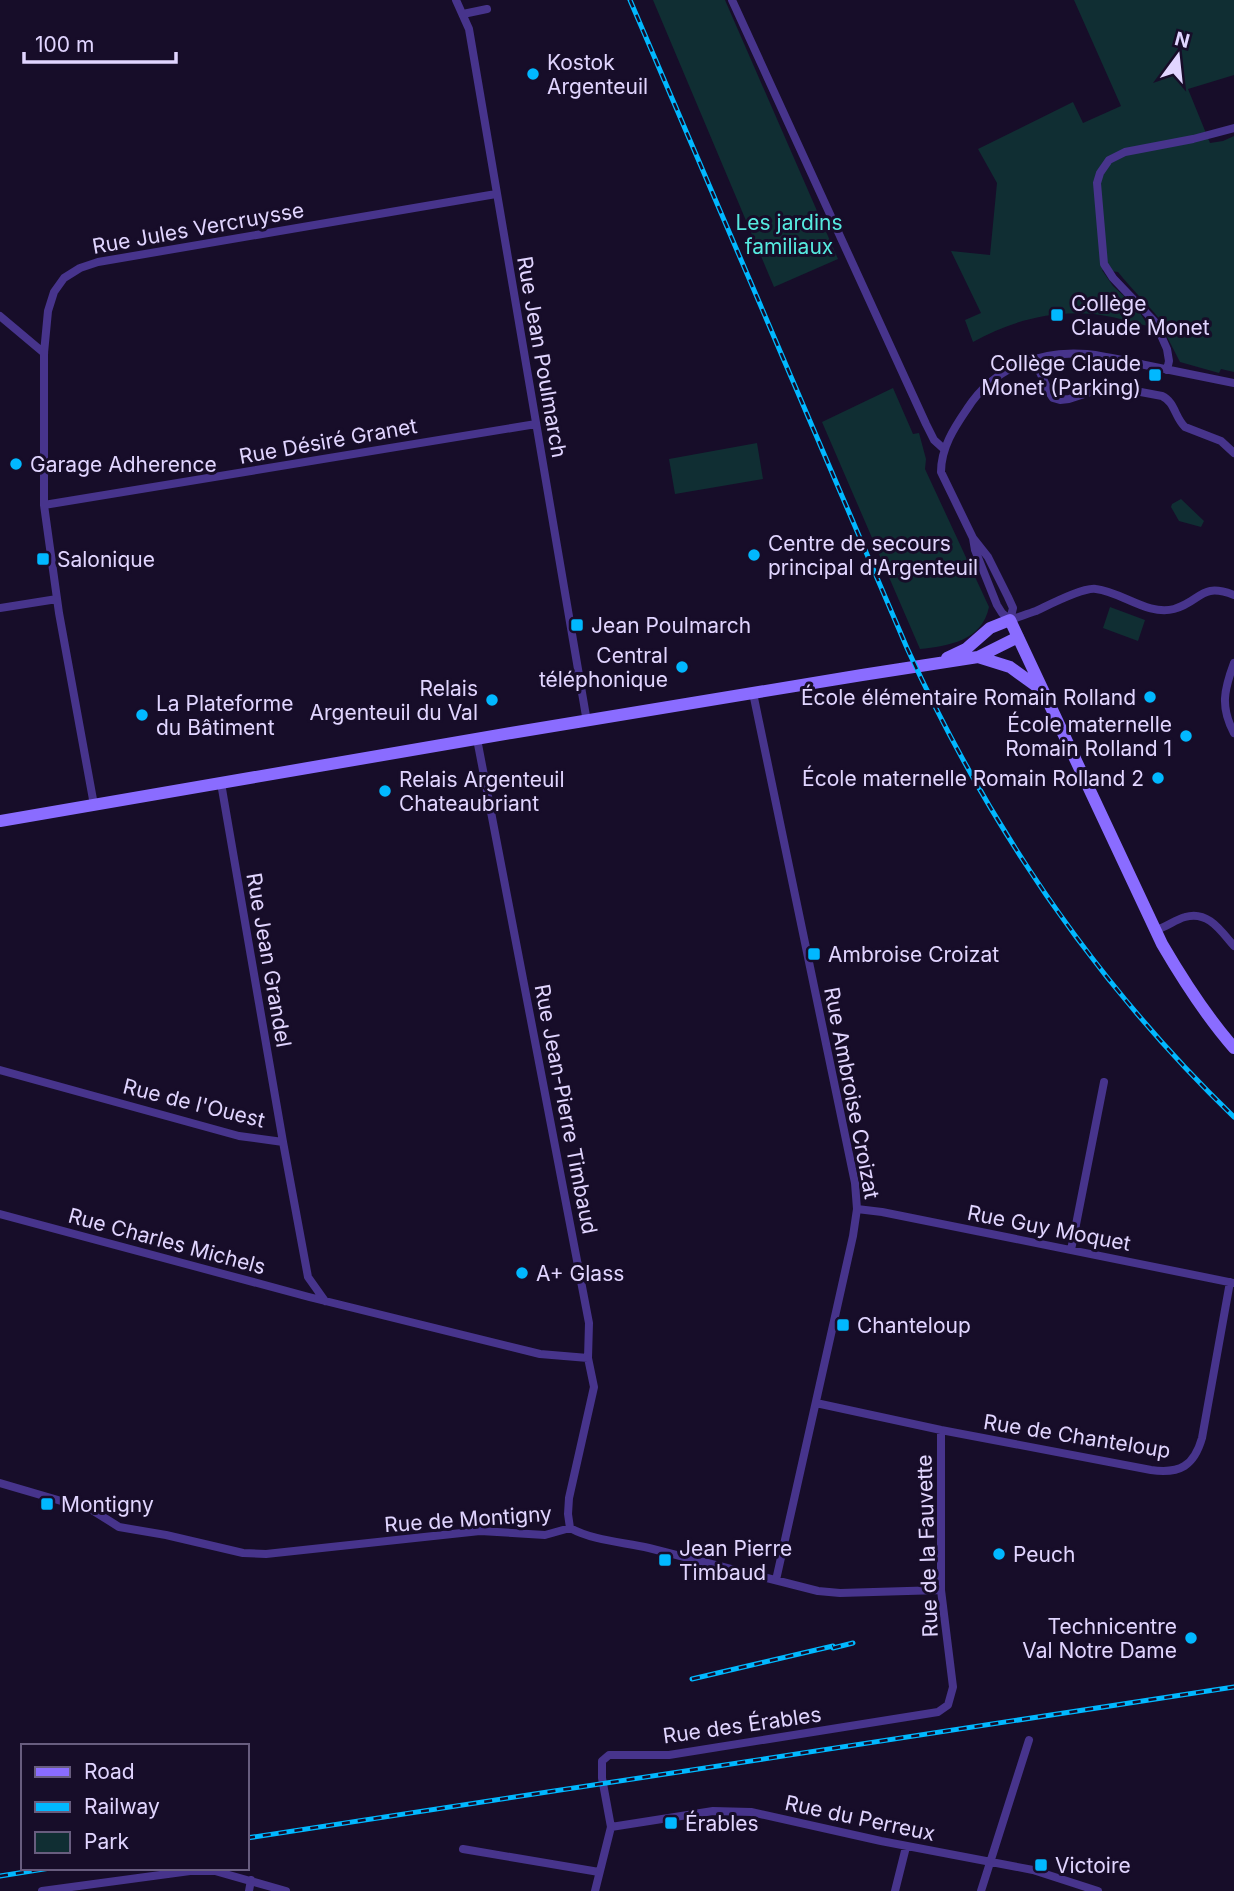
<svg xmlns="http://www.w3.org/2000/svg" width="1234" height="1891" font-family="Inter,sans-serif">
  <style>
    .green { fill: #102e33 }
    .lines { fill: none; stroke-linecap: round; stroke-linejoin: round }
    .minor { stroke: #47348c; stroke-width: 8 }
    .secondary { stroke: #8a6cff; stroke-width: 12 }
    .rail-casing { stroke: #01b8ff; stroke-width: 5 }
    .rail { stroke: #170d29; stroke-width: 2.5; stroke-dasharray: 8; stroke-linecap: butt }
    .poi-dot { fill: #01b8ff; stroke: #170d29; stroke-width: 2.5 }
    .labels { text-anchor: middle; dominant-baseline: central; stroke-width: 6; stroke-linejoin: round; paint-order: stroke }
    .poi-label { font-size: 21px; fill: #e1d5ff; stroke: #170d29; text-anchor: start }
    .park-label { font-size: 21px; fill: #56eae0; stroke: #170d29 }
    .street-label { font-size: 21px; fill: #e1d5ff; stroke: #170d29 }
  </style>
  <rect width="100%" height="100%" fill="#170d29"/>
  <!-- green -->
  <path class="green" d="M653,0h72l113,259 -64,28z
    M1074,0h160v75l-46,14 22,54 13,-2 11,-5v236l-13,-3 -2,4 -39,-11 -18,-35 3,-1c-14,-19 -32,-35 -47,-54l-16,-2 11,16 24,22 11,18c-17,-4 -36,-10 -54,-12 -43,-4 -83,7 -121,28l-8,-22 16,-7 -30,-62 39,4 7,-72 -19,-34 95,-47 10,21 38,-17z
    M893,388l20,46 6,-1 7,26 -1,10 64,138c-7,34 -41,39 -69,42l-98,-227z
    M757,443l6,36 -88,15 -6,-35z
    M1181,499l23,22 -3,6 -22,-6 -8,-14 1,-3z
    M1110,607l35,13 -7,21 -35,-13z"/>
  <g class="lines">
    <!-- minor -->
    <path class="minor" d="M456,0l13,29 118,693
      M732,0l194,424 8,16 10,9
      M463,14l24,-5
      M0,316l44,37
      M1034,359l15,33 4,6 7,2 9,-1 37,-12h8l48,9c13,6 13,22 23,31l36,14 13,12
      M1167,370l2,-9 -2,-12 -12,-27 -42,-44 -9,-14 -7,-81 3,-10 9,-13 16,-8 68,-13 41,-11
      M44,505l492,-81
      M973,538l2,12 22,55 5,8 8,7
      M0,608l57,-9
      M1010,620l3,-12 -5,-11 -20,-40 -15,-19 -32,-66c0,-24 13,-44 26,-63 26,-41 72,-59 120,-55 19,2 39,7 58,11 29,6 59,12 89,18
      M1010,620c9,-3 17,-6 26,-9 13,-6 47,-24 60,-22 26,3 52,27 78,20 28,-8 26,-27 60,-14
      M1234,663c-10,27 -14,44 0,70
      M753,693l102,490 2,26 -4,27 -77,344
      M477,739l112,584 -1,35 6,29 -25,111 -1,16 2,14
      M221,783l62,359 25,135 17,24
      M94,805l-35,-192 -15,-108v-152l4,-42 6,-19 10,-14 16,-10 18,-6 398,-68
      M1155,930c11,-2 19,-10 30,-13 23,-7 36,14 49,29
      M0,1070l239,66 44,6
      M857,1209l25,3 352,71
      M0,1214l309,83 231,57 48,4
      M1071,1250l33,-168
      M816,1403l125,27 210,40c29,4 43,-4 51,-32l28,-156
      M0,1483l92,27 27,17 47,8 77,18 23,1 214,-23 65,4 25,-7c24,13 53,14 79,20 57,14 113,29 169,43l22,2 101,-3
      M611,1827l102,-16 38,1 130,29 152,29 65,21
      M463,1849l136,23
      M42,1891l148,-20h25l71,20
      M249,1891l2,-11
      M595,1891l16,-64 -9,-49v-17l7,-6h60l269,-43 10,-7 5,-18 -12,-97v-160
      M895,1891l11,-44
      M981,1891l48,-151"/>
    <!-- secondary -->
    <path class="secondary" d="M978,657l32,10 29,21
      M947,658l19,-9 24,-21 20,-8 152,324c21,36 44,72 72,104
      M0,821l511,-88 351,-58 116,-18 40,-20"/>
    <!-- rail casing -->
    <g class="rail-casing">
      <path id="rail" d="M630,0l277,648c80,175 188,335 327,469
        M833,1648l20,-5
        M692,1679l141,-33
        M247,1838l987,-151
        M0,1876l50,-8"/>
    </g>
    <!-- rail -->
    <use href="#rail" class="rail"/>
  </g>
  <!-- markers -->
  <g class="poi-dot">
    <circle cx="533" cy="74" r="7"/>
    <rect x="1050" y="308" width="14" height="14" rx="3.5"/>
    <rect x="1148" y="368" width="14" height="14" rx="3.5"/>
    <circle cx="16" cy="464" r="7"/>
    <circle cx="754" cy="555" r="7"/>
    <rect x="36" y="552" width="14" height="14" rx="3.5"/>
    <rect x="570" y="618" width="14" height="14" rx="3.5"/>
    <circle cx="682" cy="667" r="7"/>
    <circle cx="1150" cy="697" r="7"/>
    <circle cx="492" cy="700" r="7"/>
    <circle cx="142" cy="715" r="7"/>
    <circle cx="1186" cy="736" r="7"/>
    <circle cx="1158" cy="778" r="7"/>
    <circle cx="385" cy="791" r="7"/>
    <rect x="807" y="947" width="14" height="14" rx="3.5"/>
    <circle cx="522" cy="1273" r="7"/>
    <rect x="836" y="1318" width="14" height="14" rx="3.5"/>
    <rect x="40" y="1497" width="14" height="14" rx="3.5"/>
    <circle cx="999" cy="1554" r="7"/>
    <rect x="658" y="1553" width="14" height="14" rx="3.5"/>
    <circle cx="1191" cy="1638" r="7"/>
    <rect x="664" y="1816" width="14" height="14" rx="3.5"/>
    <rect x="1034" y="1858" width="14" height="14" rx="3.5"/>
  </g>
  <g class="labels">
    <!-- poi labels -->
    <g class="poi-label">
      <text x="547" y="62">Kostok<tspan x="547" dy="24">Argenteuil</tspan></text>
      <text x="1071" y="303">Collège<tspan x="1071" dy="24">Claude Monet</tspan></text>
      <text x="1141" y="363" text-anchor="end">Collège Claude<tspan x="1141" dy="24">Monet (Parking)</tspan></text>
      <text x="30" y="464">Garage Adherence</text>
      <text x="768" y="543">Centre de secours<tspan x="768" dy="24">principal d'Argenteuil</tspan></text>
      <text x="57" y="559">Salonique</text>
      <text x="591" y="625">Jean Poulmarch</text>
      <text x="668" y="655" text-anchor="end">Central<tspan x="668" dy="24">téléphonique</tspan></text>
      <text x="478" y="688" text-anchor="end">Relais<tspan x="478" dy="24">Argenteuil du Val</tspan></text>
      <text x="1136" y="697" text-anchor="end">École élémentaire Romain Rolland</text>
      <text x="156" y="703">La Plateforme<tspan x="156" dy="24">du Bâtiment</tspan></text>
      <text x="1172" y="724" text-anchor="end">École maternelle<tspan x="1172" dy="24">Romain Rolland 1</tspan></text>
      <text x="1144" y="778" text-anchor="end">École maternelle Romain Rolland 2</text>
      <text x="399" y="779">Relais Argenteuil<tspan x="399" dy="24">Chateaubriant</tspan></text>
      <text x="828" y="954">Ambroise Croizat</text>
      <text x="536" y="1273">A+ Glass</text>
      <text x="857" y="1325">Chanteloup</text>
      <text x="61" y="1504">Montigny</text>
      <text x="679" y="1548">Jean Pierre<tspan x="679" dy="24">Timbaud</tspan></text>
      <text x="1013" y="1554">Peuch</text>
      <text x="1177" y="1626" text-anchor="end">Technicentre<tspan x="1177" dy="24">Val Notre Dame</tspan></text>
      <text x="685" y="1823">Érables</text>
      <text x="1055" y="1865">Victoire</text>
    </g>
    <!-- park labels -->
    <g class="park-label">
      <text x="789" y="222">Les jardins<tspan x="789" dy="24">familiaux</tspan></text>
    </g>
    <!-- street labels -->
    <g class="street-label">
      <text transform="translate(198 228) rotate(-10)">Rue Jules Vercruysse</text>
      <text transform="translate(542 357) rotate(80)">Rue Jean Poulmarch</text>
      <text transform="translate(328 441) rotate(-10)">Rue Désiré Granet</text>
      <text transform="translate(269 960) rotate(80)">Rue Jean Grandel</text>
      <text transform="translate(852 1093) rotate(79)">Rue Ambroise Croizat</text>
      <text transform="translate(194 1103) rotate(14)">Rue de l'Ouest</text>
      <text transform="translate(566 1109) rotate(79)">Rue Jean-Pierre Timbaud</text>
      <text transform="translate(1049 1228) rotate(11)">Rue Guy Moquet</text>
      <text transform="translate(167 1241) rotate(15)">Rue Charles Michels</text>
      <text transform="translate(1077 1436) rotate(9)">Rue de Chanteloup</text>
      <text transform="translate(468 1519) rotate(-4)">Rue de Montigny</text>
      <text transform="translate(927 1546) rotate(-92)">Rue de la Fauvette</text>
      <text transform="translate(742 1725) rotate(-8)">Rue des Érables</text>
      <text transform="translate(860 1818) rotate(12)">Rue du Perreux</text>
    </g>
  </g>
  <!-- legend -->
  <rect x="21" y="1744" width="228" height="126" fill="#170d29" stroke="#685d7f" stroke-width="2"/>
  <rect x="35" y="1767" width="35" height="10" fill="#8a6cff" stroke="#685d7f" stroke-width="2"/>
  <text x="84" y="1779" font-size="21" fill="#e1d5ff">Road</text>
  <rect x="35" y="1802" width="35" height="10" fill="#01b8ff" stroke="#685d7f" stroke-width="2"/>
  <text x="84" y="1814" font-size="21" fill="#e1d5ff">Railway</text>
  <rect x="35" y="1832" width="35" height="21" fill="#102e33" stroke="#685d7f" stroke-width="2"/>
  <text x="84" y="1849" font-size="21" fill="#e1d5ff">Park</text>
  <!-- north arrow -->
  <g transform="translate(1178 56) rotate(15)" stroke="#170d29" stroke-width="5" paint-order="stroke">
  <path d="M0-5L12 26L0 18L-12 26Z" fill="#e1d5ff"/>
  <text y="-10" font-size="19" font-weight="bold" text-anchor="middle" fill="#e1d5ff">N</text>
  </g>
  <!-- scale -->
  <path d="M24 52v10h152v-10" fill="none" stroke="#e1d5ff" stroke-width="3.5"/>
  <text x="35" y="52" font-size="21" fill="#e1d5ff" stroke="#170d29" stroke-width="5" paint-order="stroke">100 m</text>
</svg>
